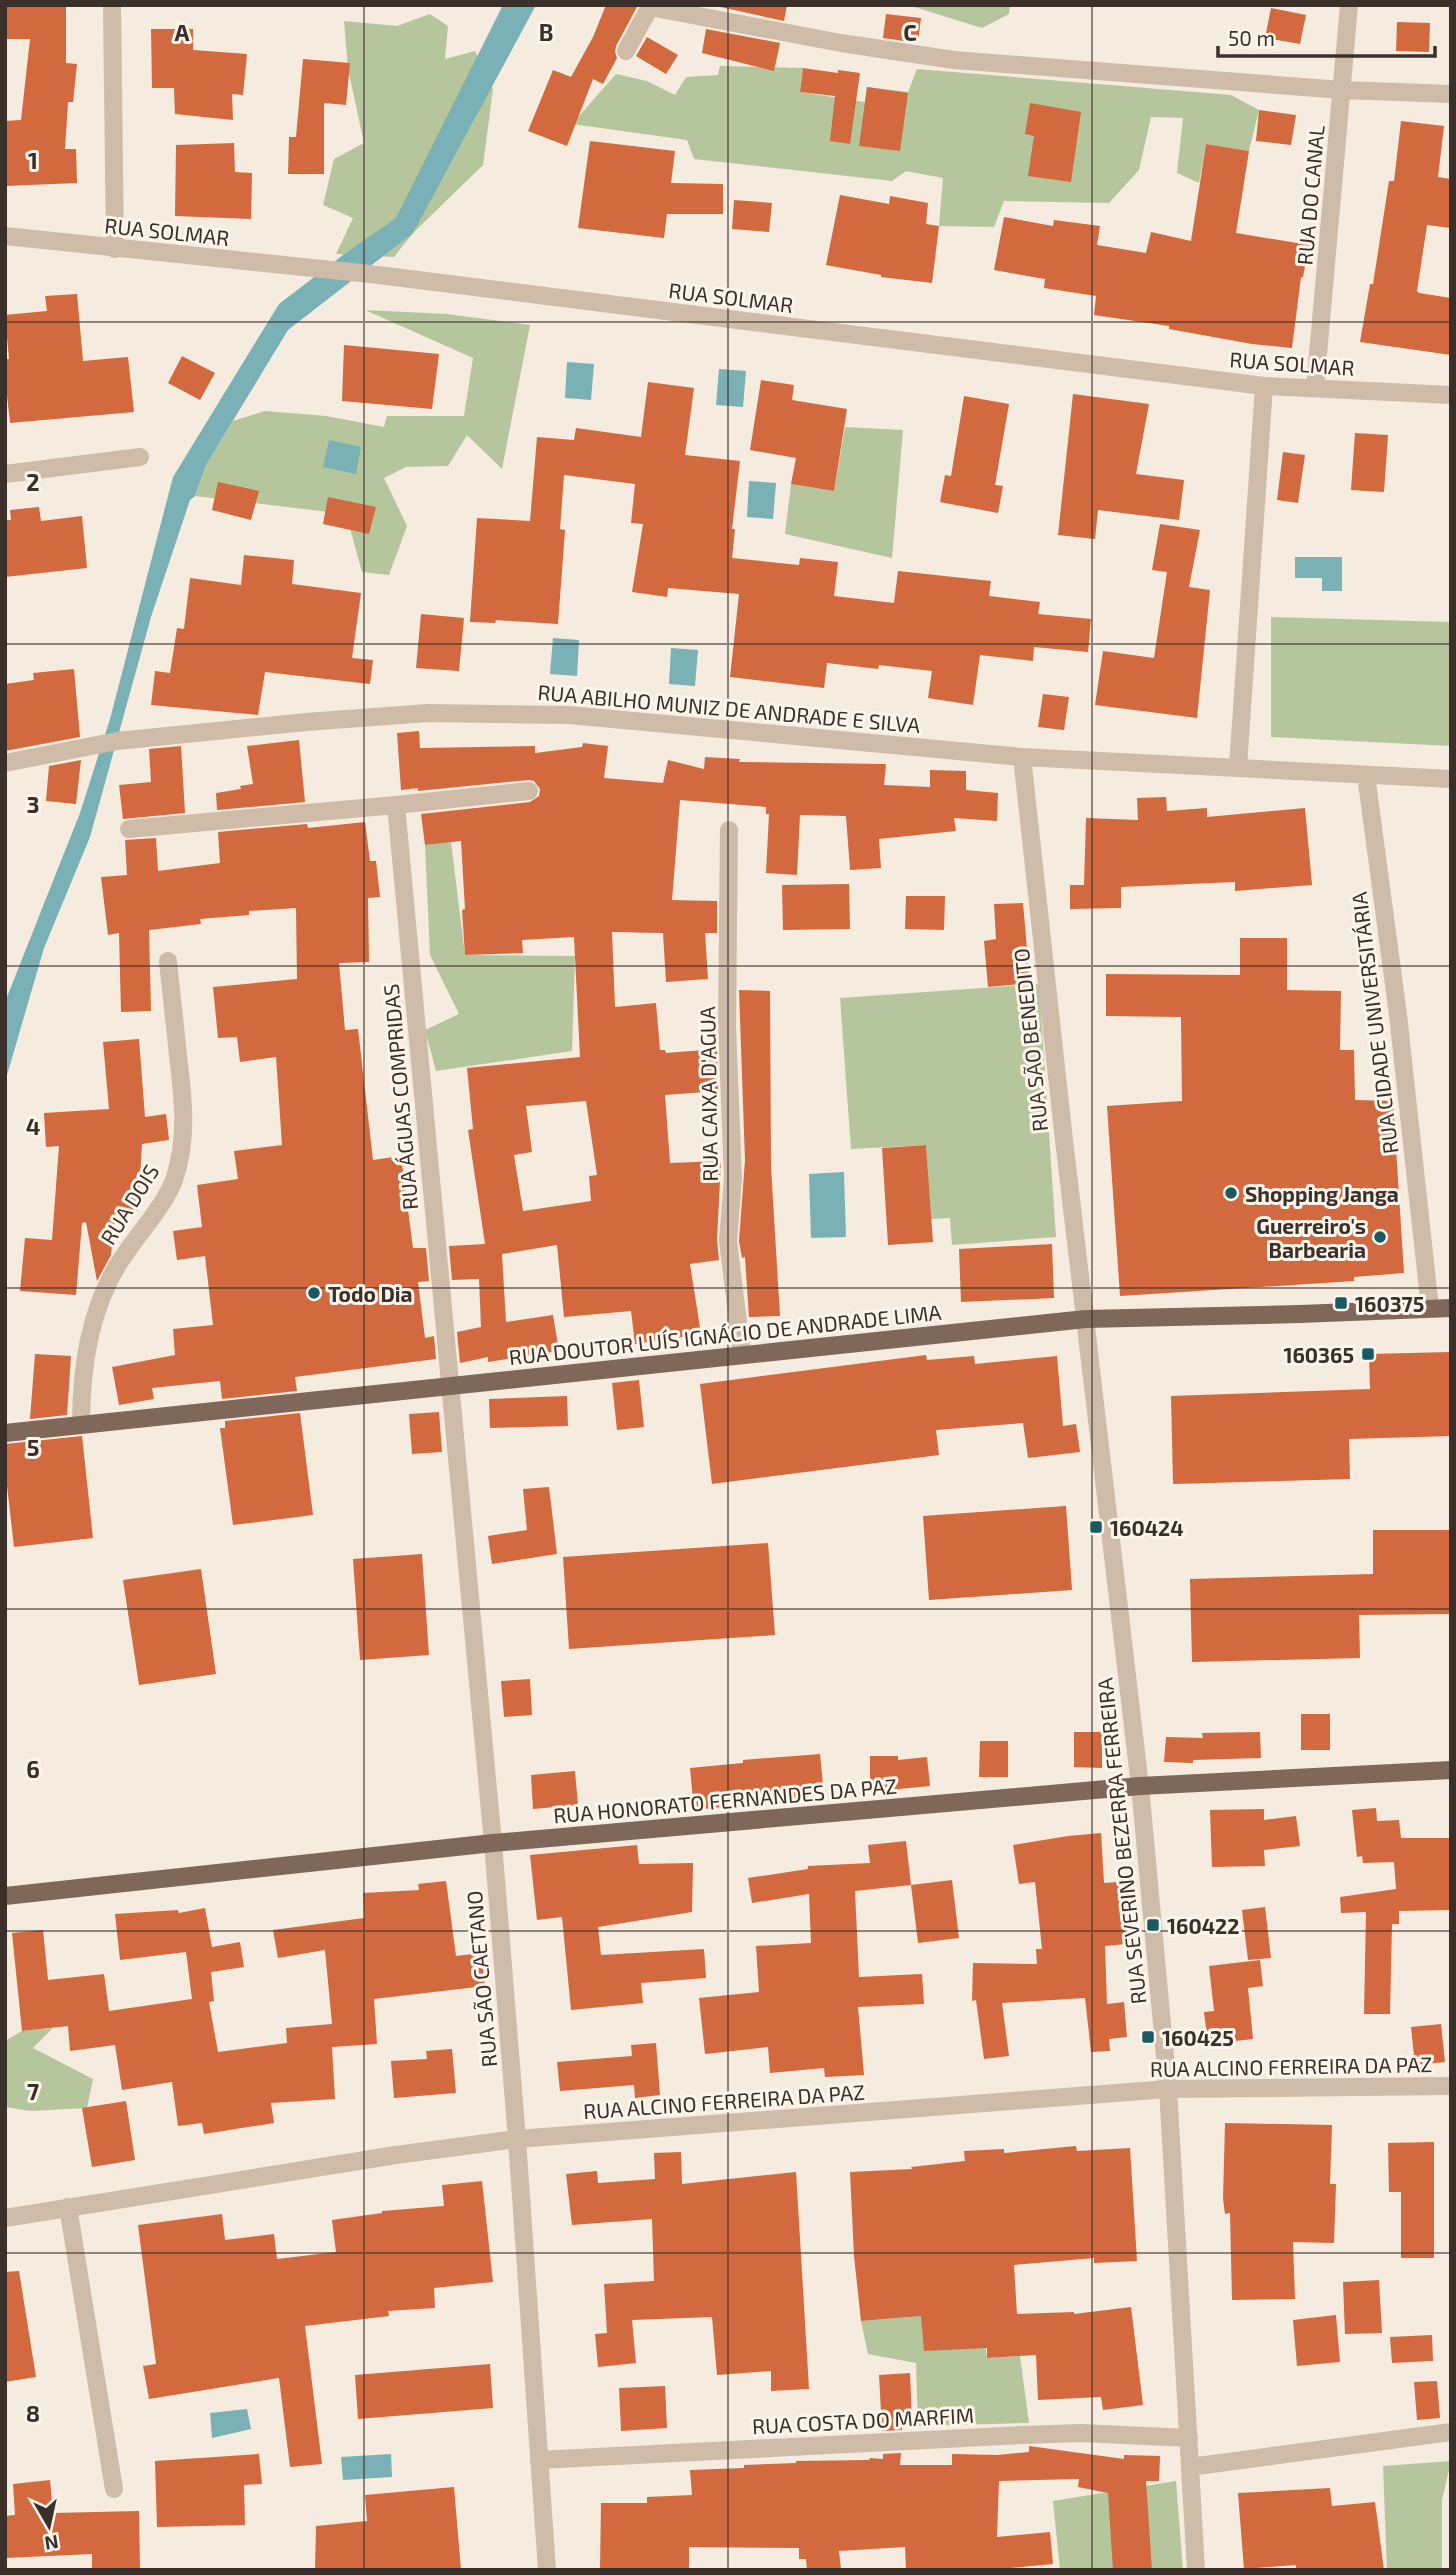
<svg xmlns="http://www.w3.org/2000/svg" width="1456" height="2575" font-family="'Exo 2',sans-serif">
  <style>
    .green { fill: #b6c69c }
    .water { fill: #7ab1b6 }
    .building { fill: #d2693f; fill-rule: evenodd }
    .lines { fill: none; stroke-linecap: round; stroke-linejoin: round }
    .minor { stroke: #cfbca8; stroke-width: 18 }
    .major { stroke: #7f6759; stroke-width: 18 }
    .grid { fill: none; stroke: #3b2f29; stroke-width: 2; stroke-opacity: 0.55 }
    .poi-dot { fill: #195a62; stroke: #fcf5eb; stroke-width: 2.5 }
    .labels { text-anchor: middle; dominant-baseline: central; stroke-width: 6; stroke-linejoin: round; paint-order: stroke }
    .street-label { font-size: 21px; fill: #3b2f29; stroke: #fcf5eb }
    .poi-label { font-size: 21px; font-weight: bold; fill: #3b2f29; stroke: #fcf5eb; text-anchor: start }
    .grid-label { font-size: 23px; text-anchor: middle; font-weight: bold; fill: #3b2f29; stroke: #fcf5eb; stroke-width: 6; stroke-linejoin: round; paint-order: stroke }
  </style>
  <rect width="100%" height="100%" fill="#f5ebde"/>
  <!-- green -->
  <path class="green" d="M908,5h102l-1,9 -27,14z
    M430,14l18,12 -3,33 30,-8 18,38 -10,76 -70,68 -19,24 -58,-3 17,-36 -30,-13 11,-46 30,-16 -16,-74 -4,-48 53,5z
    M720,66l83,2 -3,24 65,10 2,-15 41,5 9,-23 314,26 28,15 -10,41 -43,-7 -7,39 -22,-10 6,-55 -32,-1 -12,53 -30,33 -105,-2 -10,26 -55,-1 4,-48 -37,-7 -14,10 -198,-22 -7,-19 -115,-16 44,-50 31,7 28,14 11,-18 32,-2z
    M365,310l82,4 83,11 -28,144 -35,-34 -19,31 -42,1 -22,11 23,48 -18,49 -27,-3 -16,-58 -151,-18 11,-31 27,-44 32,-10 61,5 58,11 3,-11h77l9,-58z
    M845,427l58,3 -11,128 -107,-24 6,-50 43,7z
    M1271,617l179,5 1,124 -180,-9z
    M451,842l14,113 110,1 -3,95 -136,20 -11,-41 34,-16 -29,-59 -5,-110z
    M1039,984l17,253 -104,8 -2,-27 -19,1 -5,-74 -75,4 -11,-151z
    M53,2028l-20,20 60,31 -6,29 -57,3 -25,-4v-66l17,-10z
    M978,2294l9,64 33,-2 9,67 -111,3 -2,-63 -48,-9 -7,-33 49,-4 -1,-21z
    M1451,2461l-9,39v70h-55l-4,-104z
    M1176,2481l7,89h-123l-7,-69z"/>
  <!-- water -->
  <path class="water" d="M503,5h33l-123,228 -125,97 -82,135 -11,31 -5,4 -39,117 -61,220 -46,111 -39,134v-80l75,-189 30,-94 63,-242 106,-173 64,-49 53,-37z
    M567,362l27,2 -3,36 -26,-2z
    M719,369l27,2 -3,36 -27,-2z
    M329,440l32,7 -5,27 -33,-7z
    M749,481l27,2 -3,36 -26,-2z
    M1295,557h47v34h-20v-13h-27z
    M553,638l26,2 -2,36 -27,-2z
    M671,648l27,2 -3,36 -26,-2z
    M844,1172l2,65 -35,1 -2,-64z
    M247,2409l4,20 -39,9 -2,-25z
    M391,2454l1,23 -49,3 -2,-23z"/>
  <!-- building -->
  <path class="building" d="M5,5h61v58l11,1 -4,38h-5l-3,47h11l1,34 -72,3v-65l16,-1 9,-81h-25z
    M606,5h32l-22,41 -1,6 2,6 -14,26 -10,-5 -26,67 -39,-15 25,-61 18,7 22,-40z
    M711,5h76l-3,16z
    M1271,8l35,7 -6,29 -35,-6z
    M886,14l35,4 -3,25 -35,-5z
    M1397,22l33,1 -1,29 -33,-1z
    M151,29h42v21l54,4 -4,41 -11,-1 1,26 -58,-6 -1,-26h-22z
    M706,29l74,14 -6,28 -72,-18z
    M647,37l31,18 -12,19 -30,-18z
    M303,59l47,4 -4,42 -22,-2v71h-36l1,-37h7z
    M803,68l35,5v-3l22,3 -10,71 -20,-3 5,-45 -35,-4z
    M867,87l41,6 -8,58 -41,-5z
    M1030,103l51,9 -10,70 -43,-6 6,-40 -9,-2z
    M1259,110l37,5 -5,30 -35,-4z
    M1401,121l43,5 -6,51 13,2v49l-24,-3 -10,66 2,2 32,5v57l-91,-13 10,-58h3l16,-103h5z
    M590,141l85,10 -4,32 52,1v30h-56l-3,24 -86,-10z
    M234,143l1,29 17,1 -1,46 -76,-3 1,-71z
    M1206,144l43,7 -13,82 73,12 -6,32h-2l-9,71 -40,-4 -83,-15v-3l-75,-11 2,-19 -52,-8 1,-9 -51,-9 10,-53 49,9 1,-6 46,6 -3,19 49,8 5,-21 40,9z
    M840,195l49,9 1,-8 38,7 -2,21 13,2 -7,57 -51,-6v-2l-55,-10z
    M734,200l38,3 -3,29 -37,-3z
    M77,294l6,67 45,-4 6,55 -124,11 -5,-46v-18h4l-4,-44 42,-4 -2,-15z
    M344,345l95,9 -7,55 -90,-8z
    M182,356l33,17 -15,27 -32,-17z
    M761,380l33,5 -2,15 55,9 -13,82 -43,-7 5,-26 -46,-8z
    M648,382l46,6 -9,67 55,6 -8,68h3l-3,29 67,7 1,-7 38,4 -4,34 60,7 4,-32 93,10 -2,15 51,6 -2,12 53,5 -3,33 -54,-5 -1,14 -53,-6 -7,50 -45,-7 4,-27 -53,-6 -1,4 -51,-6 -3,25 -94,-11 9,-83 -71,-6 -1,9 -35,-5 11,-68 -12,-1 4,-39 -71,-9 -4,54 5,1 -7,94 -62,-4 -1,3 -25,-1 7,-104 53,3 7,-84 37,3 2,-12 65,9z
    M1073,394l76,10 -13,70 48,6 -5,40 -81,-10 -3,29 -37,-4z
    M964,396l45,8 -14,81 8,1 -5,27 -58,-11 5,-27 6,1z
    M1355,433l33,2 -4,57 -33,-2z
    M1283,452l22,3 -7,48 -21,-3z
    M218,482l41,9 -8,29 -39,-10z
    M328,497l48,10 -7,27 -46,-10z
    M39,507l2,14 41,-5 5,52 -82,9v-57h6l-1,-10z
    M1160,524l40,6 -11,57 21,3 -13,128 -102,-13 8,-54 51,7 13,-86 -15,-2z
    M244,555l50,5 -2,24 69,9 -9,65 21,2 -3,24 -105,-12 -7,43 -107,-10 4,-34 15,2 7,-45 7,1 6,-51 51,7z
    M421,614l43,4 -5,53 -43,-3z
    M74,669l6,68 -75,14v-67l29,-4 -1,-7z
    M1043,694l26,3 -5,33 -26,-3z
    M419,731l1,17 115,-2v7l47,-6 1,-4 25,3 -4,32 59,5 5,-23 36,9 1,-12 35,2 -1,3 147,2 -2,21 46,2v-17l36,1v19l32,3 -1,28 -43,-3 2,13 -77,8 2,29 -31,2 -4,-54 -46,-1 -3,60 -31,-2 3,-59h-3v-7l-86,-7 -8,100 45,1v32h-12l3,46 -42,3 -3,-49 -51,-1 3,75 41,-4 4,47h5l1,3 51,-4 1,42 -53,4 5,68 51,-2 -4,79 2,20 -29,4 11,70 -66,10 -4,-33 -67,6 -7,-72 -55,9 4,68 47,-7 6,36 -71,11v-5l-28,6 -3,-31 24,-5 -2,-48 -27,1 -3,-34 36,-2 -17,-114 5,-1 -6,-61 113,-11 -6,-120 -52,3 1,13 -58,2 -3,-45 3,-1 -4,-68 -36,4 -4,-31 109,-12 9,-6 1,-7 -6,-8 -6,-1 -110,11v-3l-17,2 -4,-57zM586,1101l11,74 -8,1 2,25 -68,10 -9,-56 18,-3 -6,-46z
    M299,740l6,62 -88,8 -1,-17 25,-4 -1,-3 13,-2 -6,-38z
    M181,746l4,67 -62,6 -4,-34 32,-3 -2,-33z
    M81,760l-5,44 -30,-3 3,-35z
    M1166,797l1,14 40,-3v9l98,-9 7,77 -77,6v-9l-114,5v21l-51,1v-24h14l2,-67 52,2 -1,-22z
    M365,822l5,39h6l4,36 -12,1 1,64 -30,1 6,67 13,-1 15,131 28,-4 12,92h13l3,33 -11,1 7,56 9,-2 2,23 -141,18 2,14 -75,8 -2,-18 -68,7 2,11 -35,6 -7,-38 63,-12 -2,-26 40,-4 -8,-69 -28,4 -4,-29 29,-4 -5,-42 41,-6 -4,-28 48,-6 -6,-88 -36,5 -3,-25 -19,1 -5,-51 84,-8 -1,-71 -47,3v4l-49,4 1,5 -52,6 2,81 -30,1 -2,-79 -11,2 -7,-58 26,-2 -2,-35 31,-2 2,33 62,-8 -2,-31 89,-8 1,4z
    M849,884l1,45 -67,1 -1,-45z
    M906,896h39l-1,34 -39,-1z
    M1023,903l7,80 -42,4 -4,-46 12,-2 -2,-35z
    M1240,938h47v52l54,1 -1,59h14l1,50 38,1 11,172 -50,4v4l-234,15 -13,-190 75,-5 -1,-84 -75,-1v-42l134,1z
    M739,990l31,1 1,176 9,149 -31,1 -4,-60 -3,1 -3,-17 6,-81z
    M139,1039l6,78 21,-3 3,26 -27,4 -4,67 -22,-2 -5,46 -14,26 -11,-59 -4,1 -6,72 -56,-4 5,-53 27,2 7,-94 -13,1 -2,-34 65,-4 -6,-67z
    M926,1145l7,97 -45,3 -6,-97z
    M1052,1244l2,54 -93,4 -2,-53z
    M1451,1352v84l-102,3 1,40 -177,5 -2,-88 199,-7 -1,-35z
    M35,1354l36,2 -4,59 -37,4z
    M926,1355l1,5 47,-4 1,8 82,-8 6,70 13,-2 4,28 -52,6 -5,-35 -87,7 3,25 -227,29 -12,-100z
    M639,1380l5,47 -27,3 -5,-47z
    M567,1396l1,30 -78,2 -1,-29z
    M439,1412l3,40 -30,2 -3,-40z
    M300,1413l13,102 -80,10 -13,-97h5v-7z
    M82,1436l11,102 -79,9 -9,-79v-24z
    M549,1487l8,67 -65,10 -4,-28 39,-6 -4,-41z
    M1066,1506l6,84 -143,10 -6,-84z
    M1373,1530h78v84l-92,1 1,43 -168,4 -2,-83 183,-5z
    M768,1543l7,92 -206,14 -6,-92z
    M422,1554l7,101 -69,5 -7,-101z
    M201,1569l15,105 -77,11 -16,-105z
    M530,1679l2,36 -28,2 -3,-36z
    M1301,1714h29v36h-29z
    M1074,1732h28v36l-28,-1z
    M1260,1732l1,26 -68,2v3l-29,-1 2,-25 37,1 -1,-5z
    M980,1741h28v36h-29z
    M820,1754l4,42 -130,14 -4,-42 53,-5v-3z
    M870,1756h28v4l29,-3 3,29 -31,3v3h-29z
    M575,1771l3,34 -45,4 -2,-34z
    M1376,1808l1,13 22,-1 2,18h50l-1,72 -51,1v13h-7l-2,90h-26l2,-102 -25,1 -1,-16 56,-8 -2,-27 -31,1 -1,-7 -5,1 -5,-47z
    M1264,1809v11l32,-4 4,30 -36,4 1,16 -53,1 -2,-57z
    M1101,1833l3,50 28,-2 5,62 -32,3 2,58 17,-2 3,35 -18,2 1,12 -19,1 -6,-54 -83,5 7,53 -25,3 -8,-59 -4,1 1,-38 64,1 -1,-15h6l-7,-67 -16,2 -6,-39 55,-9z
    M906,1841l5,44 -56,6 4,86 63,-3 2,30 -66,3 6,68 -39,2 -1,-9 -54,5 -2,-26 -63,7 -6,-56 60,-6 -3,-46 55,-3 -2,-49 -57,9 -4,-25 60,-9v-3l62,-3 -2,-18z
    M637,1845l2,19 54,-1 -1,49 -94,15 3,28 103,-6 2,29 -65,5 2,20 -72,7 -9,-93 -25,3 -7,-65z
    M952,1880l7,58 -41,5 -7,-58z
    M446,1881l10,75 25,-3 4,33 -111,13 3,45 -45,3 3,52 -64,4 3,20 -70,11 -2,-11 -24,3 -6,-44 -50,8 -7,-45 -45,6 -2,-25 -46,5 -10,-98 31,-3 5,50 56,-6 5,37 83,-12 -6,-47 -66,8 -5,-46 63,-4 1,3 26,-5 7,39 28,-5 4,25 -33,5 3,29 -5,1 9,50 69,-9 -1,-15 46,-4 -7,-74 -47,8 -5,-28 91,-12 -1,-25 56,-3 -1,-6z
    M1265,1907l6,51 -23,2 -6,-50z
    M1260,1960l3,26 -15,2 5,51 -45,5 -4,-32 10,-1 -5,-45z
    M1441,2024l4,38 -30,3 -4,-38z
    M656,2043l4,52 -25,3 -1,-13 -74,6 -3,-29 75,-6 -1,-11z
    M452,2049l4,44 -62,5 -3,-37 36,-2 -1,-8z
    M126,2101l9,59 -43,7 -10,-59z
    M1225,2123l107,2 -2,59h6l-2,59 -41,-1 2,57 -63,1 -2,-87 -5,1 -2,-15z
    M1434,2142v116h-33v-66h-12l-1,-49z
    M1076,2146l1,5 53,-3 7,113 -43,2v-5l-80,7 3,49 57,-2v2l57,-7 12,98 -40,5 -2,-13 -63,3 -2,-45 -49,3v-10l-63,3 -3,-35 -60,5 -7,-65 -4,-84 62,-3 -1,-2 54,-6 -1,-10 40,-2v4z
    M681,2152l1,32 114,-12 13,217 -38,2v-20l-54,4 -5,-58 -80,3 4,43 -38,4 -3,-33 12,-1 -3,-49 50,-3 -2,-62 -80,6 -6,-51 31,-3 1,12 57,-4 -1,-26z
    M482,2181l11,101 -59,6 1,20 -47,3 1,5 -84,10 17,138 -32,3 -11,-89 -130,21 -6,-33 13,-2 -18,-139 84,-11 3,26 49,-6 3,25 59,-7 -4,-32 50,-7v-2l62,-5 -2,-21z
    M19,2271l17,106 -31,5v-110z
    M1379,2280l3,53 -37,1 -2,-52z
    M1336,2315l4,47 -43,4 -4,-46z
    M1432,2335l1,26 -41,2 -2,-26z
    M490,2364l3,44 -135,11 -3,-44z
    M910,2373l2,48h-9l-1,9 -20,1 -3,-56z
    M1437,2381l3,37 -23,2 -3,-38z
    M665,2386l2,42 -46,3 -2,-43z
    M1029,2446l95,13v-4l36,1 -1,25h-13l6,89h-39l-5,-77 -30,-6 1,-8 -80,2 -2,56 53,-5 3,32 -63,6h-84l-1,-23 -66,4 2,19h-34l-1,-11h-7v-11l-110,-1v23h-89l1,-67h46v-6l45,-2 -2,-25 54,-2v-3l52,-2v-2l73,-1 1,-2 13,1v-5l18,-1 -1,12h52v-11l45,1 32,-3z
    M259,2454l3,30 -18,1 1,40 -88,2 -2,-66z
    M50,2480l3,33 86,-2 1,59h-48v-16l-87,4v-42l10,-1 -2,-31z
    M454,2487l7,83h-146l1,-44 51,-5 -2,-26z
    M1330,2488l2,18 43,-4 9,68h-88v-5l-52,4 -6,-76z"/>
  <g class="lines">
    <!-- minor -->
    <path class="minor" d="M112,5l3,244
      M650,7l191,36 113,17 388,30 109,4
      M626,51l25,-46
      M5,236l365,38 894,112 187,9
      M1315,388l34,-383
      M5,474l135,-17
      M1022,757l42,383 76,646 28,303 28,481
      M5,763l112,-22 189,-19 122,-9 141,2 453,42 429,22
      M1238,767l26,-381
      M1366,775l32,240 32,293
      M396,805l97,1038 24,296 30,431
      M129,829l267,-24 133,-14
      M729,830l-2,196 6,152 -5,63 14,114
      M81,1424c0,-57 9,-119 42,-167 15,-23 45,-56 52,-80 13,-41 8,-80 3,-121 -3,-32 -7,-64 -10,-95
      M68,2207l46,282
      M5,2218l391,-63 121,-16 651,-50 283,-3
      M539,2460l484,-25 58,-2 108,5
      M1190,2467l261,-35"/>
    <!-- major -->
    <path class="major" d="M5,1433l1081,-114 214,-5 151,-6
      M5,1896l488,-53 647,-57 311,-16"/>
  </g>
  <!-- grid -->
  <path class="grid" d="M364,5v2565M728,5v2565M1092,5v2565M5,322h1446M5,644h1446M5,966h1446M5,1288h1446M5,1609h1446M5,1931h1446M5,2253h1446"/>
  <!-- markers -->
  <g class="poi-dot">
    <circle cx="1231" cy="1193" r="7"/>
    <circle cx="1380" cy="1237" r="7"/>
    <circle cx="314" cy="1293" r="7"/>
    <rect x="1334" y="1296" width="14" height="14" rx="3.5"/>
    <rect x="1361" y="1347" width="14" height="14" rx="3.5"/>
    <rect x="1089" y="1520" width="14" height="14" rx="3.5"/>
    <rect x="1146" y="1918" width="14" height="14" rx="3.5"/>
    <rect x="1141" y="2030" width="14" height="14" rx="3.5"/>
  </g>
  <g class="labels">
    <!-- street labels -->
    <g class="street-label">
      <text transform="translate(1310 195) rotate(-85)">RUA DO CANAL</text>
      <text transform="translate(167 231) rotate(6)">RUA SOLMAR</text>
      <text transform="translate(731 297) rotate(7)">RUA SOLMAR</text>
      <text transform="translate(1292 363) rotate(4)">RUA SOLMAR</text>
      <text transform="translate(729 708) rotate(5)">RUA ABILHO MUNIZ DE ANDRADE E SILVA</text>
      <text transform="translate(1374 1023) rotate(-97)">RUA CIDADE UNIVERSITÁRIA</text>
      <text transform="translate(1030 1040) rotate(-96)">RUA SÃO BENEDITO</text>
      <text transform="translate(708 1094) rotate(-91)">RUA CAIXA D'AGUA</text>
      <text transform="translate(400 1097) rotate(-95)">RUA ÁGUAS COMPRIDAS</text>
      <text transform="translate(129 1204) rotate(-58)">RUA DOIS</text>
      <text transform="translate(725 1334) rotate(-6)">RUA DOUTOR LUÍS IGNÁCIO DE ANDRADE LIMA</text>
      <text transform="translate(725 1800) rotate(-5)">RUA HONORATO FERNANDES DA PAZ</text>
      <text transform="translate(1121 1841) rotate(-96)">RUA SEVERINO BEZERRA FERREIRA</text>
      <text transform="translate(481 1979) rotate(-95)">RUA SÃO CAETANO</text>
      <text transform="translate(1291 2066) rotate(-1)">RUA ALCINO FERREIRA DA PAZ</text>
      <text transform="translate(724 2101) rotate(-4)">RUA ALCINO FERREIRA DA PAZ</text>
      <text transform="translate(863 2420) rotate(-3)">RUA COSTA DO MARFIM</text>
    </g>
    <!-- poi labels -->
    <g class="poi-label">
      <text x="1245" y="1193">Shopping Janga</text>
      <text x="1366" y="1225" text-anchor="end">Guerreiro's<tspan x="1366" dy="24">Barbearia</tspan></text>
      <text x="328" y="1293">Todo Dia</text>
      <text x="1355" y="1303">160375</text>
      <text x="1354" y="1354" text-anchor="end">160365</text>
      <text x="1110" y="1527">160424</text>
      <text x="1167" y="1925">160422</text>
      <text x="1162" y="2037">160425</text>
    </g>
  </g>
  <g class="grid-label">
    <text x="182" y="41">A</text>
    <text x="546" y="41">B</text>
    <text x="910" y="41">C</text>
    <text x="33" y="169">1</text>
    <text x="33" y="491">2</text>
    <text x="33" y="813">3</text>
    <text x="33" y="1135">4</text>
    <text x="33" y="1456">5</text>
    <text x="33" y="1778">6</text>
    <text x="33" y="2100">7</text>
    <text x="33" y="2422">8</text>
  </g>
  <!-- border -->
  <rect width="1456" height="2575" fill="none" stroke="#3b2f29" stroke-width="14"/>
  <!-- north arrow -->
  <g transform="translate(49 2526) rotate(171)" stroke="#fcf5eb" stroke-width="5" paint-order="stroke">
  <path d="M0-5L12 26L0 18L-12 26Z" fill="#3b2f29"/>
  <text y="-10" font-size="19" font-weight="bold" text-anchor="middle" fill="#3b2f29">N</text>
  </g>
  <!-- scale -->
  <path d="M1218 46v10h217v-10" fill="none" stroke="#3b2f29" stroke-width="3.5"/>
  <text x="1228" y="46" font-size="21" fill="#3b2f29" stroke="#fcf5eb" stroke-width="5" paint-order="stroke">50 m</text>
</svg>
